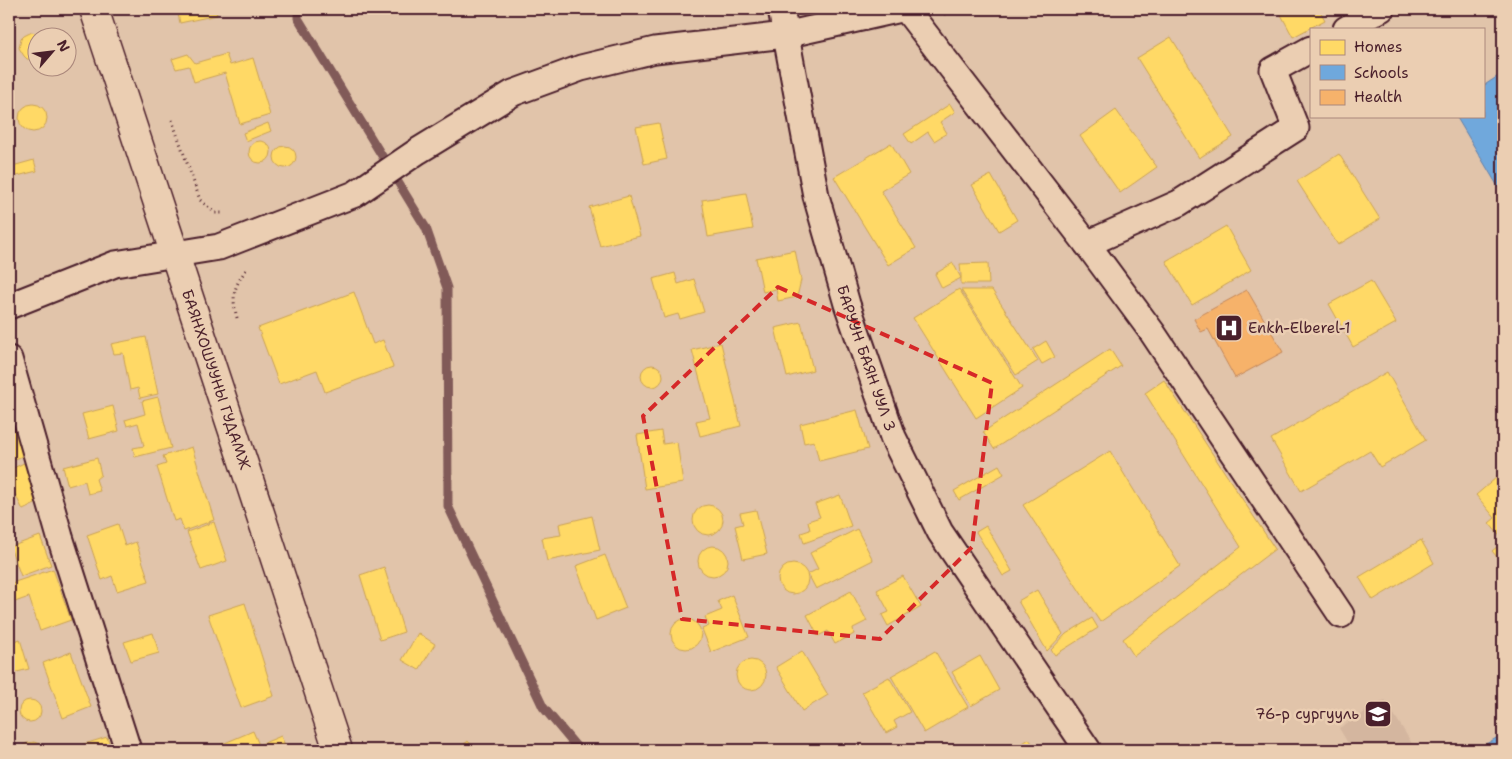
<svg xmlns="http://www.w3.org/2000/svg" width="1512" height="759" font-family="'Shantell Sans',sans-serif">
  <style>
    .built { fill: #d4b69f }
    .homes { fill: #ffd966; stroke: #c9a154 }
    .schools { fill: #6fa8dc; stroke: #647fa7 }
    .health { fill: #f6b26b; stroke: #c28658 }
    .lines { fill: none; stroke-linecap: round; stroke-linejoin: round }
    .stream { stroke: #815a59; stroke-width: 9 }
    .minor-casing { stroke: #4a1f2b; stroke-width: 29 }
    .secondary-casing { stroke: #4a1f2b; stroke-width: 31 }
    .path { stroke: #4a1f2b; stroke-width: 3; stroke-dasharray: 1 4; stroke-linecap: butt }
    .minor { stroke: #ebceb2; stroke-width: 25 }
    .secondary { stroke: #ebceb2; stroke-width: 28 }
    .marked { fill: none; stroke: #d62828; stroke-width: 4; stroke-dasharray: 10 6; stroke-linejoin: round }
    .labels { text-anchor: middle; dominant-baseline: central; stroke-width: 5; stroke-linejoin: round; paint-order: stroke }
    .poi-label { font-size: 15px; fill: #4a1f2b; stroke: #ebceb2; text-anchor: start }
    .street-label { font-size: 15px; fill: #4a1f2b; stroke: #ebceb2 }
  </style>
  <rect width="100%" height="100%" fill="#e1c4aa"/>
  <filter id="ink" filterUnits="userSpaceOnUse"><feTurbulence type="fractalNoise" baseFrequency=".02" numOctaves="2"/><feDisplacementMap in="SourceGraphic" scale="10" xChannelSelector="R" yChannelSelector="G"/><feConvolveMatrix kernelMatrix="1 2 1 2 8 2 1 2 1" color-interpolation-filters="sRGB"/></filter>
  <g filter="url(#ink)">
    <!-- built -->
    <path class="built" d="M1385,700l31,50h-64l-13,-22z"/>
    <!-- homes -->
    <path class="homes" d="M177,9h39l1,6 -37,8z
      M1278,9h41l6,11 -32,17z
      M32,32l9,3 3,3h-6v21l-2,1 -9,-1 -3,-3 -5,-8 2,-9 3,-3z
      M1171,37l62,100 -34,21 -62,-100z
      M188,54l7,9 31,-9 4,11 23,-7 17,57 -30,9 -15,-51 -31,9 -5,-16 -13,3 -4,-10z
      M950,104l5,8 -15,10 7,11 -13,8 -6,-9 -17,12 -7,-10z
      M19 118a14 14 0 1 1 28 0a14 14 0 1 1-28 0Z
      M1116,110l41,57 -37,26 -40,-57z
      M268,123l3,8 -25,10 -3,-8z
      M659,123l8,36 -23,5 -8,-37z
      M249 152a11 11 0 1 1 22 0a11 11 0 1 1-22 0Z
      M891,143l18,31 -28,17 35,57 -28,17 -54,-88z
      M274 157a11 11 0 1 1 22 0a11 11 0 1 1-22 0Z
      M1339,154l41,65 -42,26 -41,-64z
      M34,160l3,11 -28,7v-11z
      M991,175l26,45 -18,11 -27,-46z
      M746,193l7,36 -45,8 -6,-37z
      M629,196l11,40 -40,10 -11,-39z
      M1226,226l25,44 -59,35 -26,-44z
      M795,250l6,30 -4,17 -19,4 -2,-12 -13,3 -7,-34z
      M953,263l8,15 -19,10 -7,-14z
      M988,263l1,21h-28v-9l-1,-11z
      M675,273l3,11 16,-5 10,33 -24,7 -2,-5 -14,4 -11,-39z
      M1371,281l25,42 -43,24 -24,-43z
      M959,289l63,99 -46,30 -63,-100z
      M961,290h31l46,71 -22,14z
      M354,292l19,52 10,-4 10,27 -68,25 -8,-22 -38,14 -21,-56z
      M801,322l12,48 -26,7 -12,-49z
      M146,337l12,57 -18,4 -2,-10 -8,2 -7,-37 -9,1 -3,-10z
      M1046,341l9,16 -13,7 -9,-15z
      M721,343l20,83 -41,10 -4,-15 14,-3 -18,-68z
      M1110,349l11,17 -127,83 -11,-17z
      M641 376a11 11 0 1 1 22 0a11 11 0 1 1-22 0Z
      M1387,372l39,68 -46,27 -10,-16 -69,40 -30,-52z
      M1164,380l111,169 -141,107 -11,-17 118,-92 -96,-154z
      M158,397l13,51 -36,9 -2,-9 11,-2 -6,-23 -11,3 -2,-6 20,-6 -3,-13z
      M113,406l6,25 -30,8 -7,-25z
      M857,410l11,39 -49,12 -5,-20 -10,2 -4,-19z
      M9,412l18,42 -18,8z
      M661,431l2,13 14,-2 6,41 -38,6 -8,-54z
      M192,447l22,73 -30,11 -4,-12 -6,2 -17,-54 9,-3 -3,-8z
      M1110,451l70,115 -80,56 -77,-117z
      M97,458l4,17 -5,4 4,12 -12,3 -3,-13 -17,5 -5,-19z
      M24,463l19,37 -20,10 -14,-28v-12z
      M999,465l5,9 -45,26 -5,-9z
      M1503,472v68l-14,-17 6,-5 -19,-23z
      M840,495l11,31 -47,17 -3,-10 9,-3 -2,-9 12,-4 -5,-13z
      M693 520a15 15 0 1 1 30 0a15 15 0 1 1-30 0Z
      M756,510l11,44 -24,5 -8,-33 8,-2 -3,-11z
      M592,516l8,34 -53,11 -5,-23 19,-3 -2,-11z
      M214,522l13,39 -26,9 -14,-38z
      M118,524l7,22 11,-4 13,39 -32,10 -5,-15 -10,4 -15,-45z
      M986,526l26,45 -9,5 -27,-44z
      M857,529l16,31 -57,29 -8,-15 10,-5 -8,-16z
      M40,536l11,29 -30,11 -11,-29z
      M1421,540l13,23 -61,37 -14,-23z
      M1503,542v22l-11,-13z
      M698 561a15 15 0 1 1 30 0a15 15 0 1 1-30 0Z
      M605,555l21,53 -30,12 -20,-54z
      M778 579a15 15 0 1 1 30 0a15 15 0 1 1-30 0Z
      M384,567l20,65 -24,8 -20,-65z
      M53,569l18,51 -31,11 -11,-34 -17,6 -3,-11v-8z
      M903,576l18,31 -33,19 -6,-11 7,-3 -12,-22z
      M1037,590l26,44 -16,17 -29,-50z
      M851,591l16,30 -14,7 1,6 -19,10 -7,-13 -10,5 -11,-21z
      M732,595l17,42 -38,15 -9,-23 7,-3 -4,-9 17,-7 -4,-9z
      M245,603l29,93 -33,12 -33,-93z
      M1092,618l6,10 -43,27 -4,-5 15,-16z
      M671 634a15 15 0 1 1 30 0a15 15 0 1 1-30 0Z
      M153,633l6,20 -28,8 -7,-19z
      M418,633l17,11 -16,26 -17,-10z
      M20,639l9,30 -20,5v-31z
      M802,651l26,44 -26,16 -26,-44z
      M935,651l33,56 -44,26 -33,-57z
      M71,652l20,55 -28,11 -20,-55z
      M980,656l19,34 -28,16 -19,-34z
      M736 675a15 15 0 1 1 30 0a15 15 0 1 1-30 0Z
      M889,677l21,35 -16,9 3,6 -11,6 -24,-41z
      M19 711a11 11 0 1 1 22 0a11 11 0 1 1-22 0Z
      M253,731l6,14 22,-9 6,14h-73l-1,-2z
      M107,737l5,13h-32l-2,-4z
      M1029,739l8,11h-25z
      M468,741l8,9h-19z
      M34,742l5,2 8,6h-28l4,-5 5,-2z"/>
    <!-- schools -->
    <path class="schools" d="M1503,73v122l-47,-79h27v-30z
      M1503,734v16h-27z"/>
    <!-- health -->
    <path class="health" d="M1247,290l36,62 -48,26 -27,-49 -7,3 -7,-13z"/>
    <g class="lines">
      <!-- stream -->
      <path class="stream" d="M298,9v9l128,210 21,60 1,218 95,201 36,43"/>
      <!-- minor casing -->
      <g class="minor-casing">
        <g id="minor">
          <path id="s1" d="M781,9l35,187 31,108 46,133 47,95 148,218"/>
          <path d="M906,9l181,235 65,88 189,283"/>
          <path d="M1346,29l35,-20"/>
          <path d="M1087,244l92,-41 117,-75 -23,-58 38,-21"/>
          <path d="M9,306l106,-42 104,-17 136,-53 63,-43 95,-58 68,-25 74,-18 130,-15 116,-26"/>
          <path d="M9,359l51,178 68,213"/>
        </g>
      </g>
      <!-- secondary casing -->
      <g class="secondary-casing">
        <g id="secondary">
          <path id="s2" d="M94,9l244,741"/>
        </g>
      </g>
      <!-- path -->
      <path class="path" d="M944,14l13,-5
        M172,120l28,80 15,13h10
        M237,318c-6,-23 -3,-32 11,-51"/>
      <!-- minor -->
      <use href="#minor" class="minor"/>
      <!-- secondary -->
      <use href="#secondary" class="secondary"/>
    </g>
  </g>
  <!-- marked area -->
  <path class="marked" d="M778,287l214,96 -20,164 -92,92 -198,-20 -39,-203z"/>
  <!-- icons -->
  <defs>
    <g id="hospital-square" transform="scale(1.4375)"><rect x="-9" y="-9" width="18" height="18" rx="4" fill="#4a1f2b" stroke="#ebceb2"/><path d="M-5-5h3v3.5h4V-5h3V5h-3V1.5h-4V5h-3Z" fill="#fff"/></g>
    <g id="school-square" transform="scale(1.4375)"><rect x="-9" y="-9" width="18" height="18" rx="4" fill="#4a1f2b" stroke="#ebceb2"/><path d="M0-5L7-2L0 1L-7-2ZM-4 1L0 2.5L4 1V4Q0 6-4 4Z" fill="#fff"/></g>
  </defs>
  <g fill-rule="evenodd">
    <use href="#hospital-square" x="1229" y="328"/>
    <use href="#school-square" x="1378" y="714"/>
  </g>
  <g class="labels">
    <!-- poi labels -->
    <g class="poi-label">
      <text x="1248" y="328">Enkh-Elberel-1</text>
      <text x="1359" y="714" text-anchor="end">76-р сургууль</text>
    </g>
    <!-- street labels -->
    <g class="street-label">
      <text stroke="none"><textPath href="#s1" startOffset="360">БАРУУН БАЯН УУЛ 3</textPath></text>
      <text stroke="none"><textPath href="#s2" startOffset="390">БАЯНХОШУУНЫ ГУДАМЖ</textPath></text>
    </g>
  </g>
  <!-- margin -->
  <rect width="1512" height="759" fill="none" stroke="#ebceb2" stroke-width="30"/>
  <rect x="15" y="15" width="1482" height="729" fill="none" stroke="#4a1f2b" stroke-width="2" filter="url(#ink)"/>
  <!-- legend -->
  <rect x="1310" y="28" width="175" height="90" fill="#ebceb2" stroke="#ab887c"/>
  <rect x="1320" y="40" width="25" height="15" fill="#ffd966" stroke="#ab887c"/>
  <text x="1354" y="52" font-size="15" fill="#4a1f2b">Homes</text>
  <rect x="1320" y="65" width="25" height="15" fill="#6fa8dc" stroke="#ab887c"/>
  <text x="1354" y="78" font-size="15" fill="#4a1f2b">Schools</text>
  <rect x="1320" y="90" width="25" height="15" fill="#f6b26b" stroke="#ab887c"/>
  <text x="1354" y="102" font-size="15" fill="#4a1f2b">Health</text>
  <!-- north arrow -->
  <g transform="translate(52 52) rotate(62)"><circle r="24" fill="#ebceb2" stroke="#ab887c"/>
  <path d="M0-4L9 19L0 12L-9 19Z" fill="#4a1f2b"/>
  <text y="-8" font-size="14" font-weight="bold" text-anchor="middle" fill="#4a1f2b">N</text>
  </g>
</svg>
